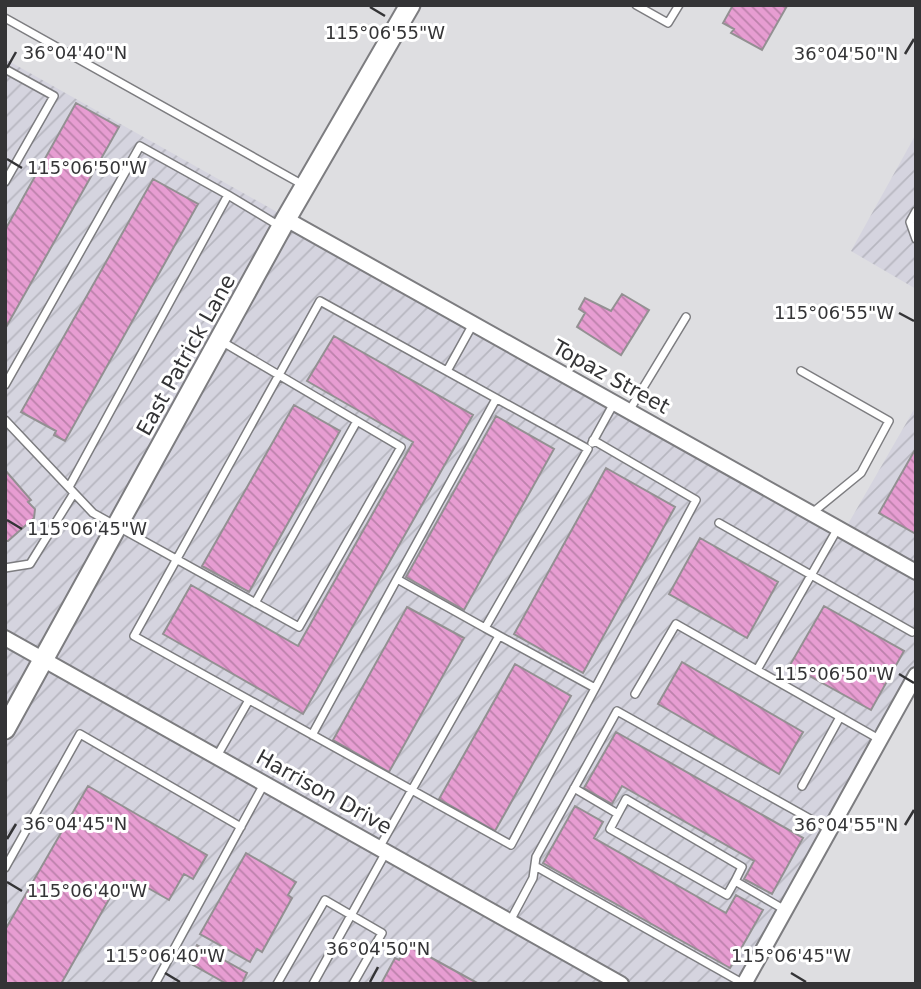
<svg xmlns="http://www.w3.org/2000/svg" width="921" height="989" font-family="'DejaVu Sans',sans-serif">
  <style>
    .industrial { fill: url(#industrial-furrows) }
    .building { fill: url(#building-back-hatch); stroke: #939092; stroke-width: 2 }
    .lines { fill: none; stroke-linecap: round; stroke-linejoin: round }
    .lane-casing { stroke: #7d7d80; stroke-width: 10 }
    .street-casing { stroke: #7d7d80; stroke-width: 18 }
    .secondary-casing { stroke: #7d7d80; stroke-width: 23 }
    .lane { stroke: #fff; stroke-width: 7 }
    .street { stroke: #fff; stroke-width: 14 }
    .secondary { stroke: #fff; stroke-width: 19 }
    .ticks { fill: none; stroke: #343436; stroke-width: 2.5 }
    .labels { text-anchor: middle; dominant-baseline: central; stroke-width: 6; stroke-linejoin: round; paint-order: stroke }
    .street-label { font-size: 21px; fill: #343436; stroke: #fff }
    .ticks-label { font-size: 18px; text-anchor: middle; fill: #343436; stroke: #fff; stroke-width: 6; stroke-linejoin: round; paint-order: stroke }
  </style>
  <defs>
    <pattern id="industrial-furrows" width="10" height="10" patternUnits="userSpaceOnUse" patternTransform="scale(1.75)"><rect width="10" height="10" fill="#d5d4df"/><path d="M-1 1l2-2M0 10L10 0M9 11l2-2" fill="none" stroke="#b7b7c0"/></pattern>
    <pattern id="building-back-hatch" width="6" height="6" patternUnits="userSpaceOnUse" patternTransform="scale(1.75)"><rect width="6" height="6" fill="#e79dd2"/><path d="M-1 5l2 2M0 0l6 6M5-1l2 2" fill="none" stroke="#bc81ab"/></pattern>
  </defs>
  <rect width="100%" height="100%" fill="#dedee1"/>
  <!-- industrial -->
  <path class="industrial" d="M5,59l839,472 72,-125v269l-172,309h-739z
    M916,134v155l-65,-38z"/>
  <!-- building -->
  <path class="building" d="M733,5h53l1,1 -25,44 -31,-17 3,-4 -11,-6z
    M76,103l43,24 -114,202v-99z
    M153,179l45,25 -133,237 -11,-6 2,-4 -35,-19z
    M622,294l27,16 -28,45 -44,-28 8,-14 -6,-4 6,-11 26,13z
    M334,336l139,79 -170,299 -140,-80 28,-49 107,61 115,-204 -106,-61z
    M294,405l46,26 -91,161 -47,-26z
    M496,416l58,33 -90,161 -58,-33z
    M916,448v86l-37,-21z
    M606,468l69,39 -92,166 -69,-39z
    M5,470l26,30 -3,2 7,7 -1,9 -26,23h-3z
    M700,538l78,44 -31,56 -78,-44z
    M824,606l80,45 -33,59 -81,-45z
    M407,607l57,31 -75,134 -56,-32z
    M682,662l121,70 -24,42 -121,-70z
    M515,664l56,32 -76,135 -56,-32z
    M616,732l187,106 -31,56 -28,-15 10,-18 -132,-75 -10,18 -28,-16z
    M88,786l119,69 -14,24 -9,-5 -15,26 -35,-20 -18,7 -55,97h-56v-54z
    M575,806l28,16 -9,16 132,75 10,-18 27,15 -33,58 -187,-105z
    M246,853l50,29 -8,13 4,3 -30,54 -5,-3 -7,13 -50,-28z
    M197,945l50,28 -5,11h-15l-39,-22z
    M408,945l71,39h-98l14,-26 4,2z"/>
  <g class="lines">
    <!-- lane casing -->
    <g class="lane-casing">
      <path id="lane" d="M636,5l32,18 11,-18
        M5,18l300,168
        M5,69l49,27 -49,86
        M228,195l53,32
        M916,211l-6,11 6,17
        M447,371l26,-47
        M801,371l88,50 -28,52 -49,40
        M5,385l135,-239 88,49 -159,292
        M629,411l57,-94
        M5,420l88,93 206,114 102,-180 -180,-106
        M593,440l103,60 -185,345 -377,-209 186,-335 268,148 -103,179 110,60
        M592,443l22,-40
        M719,523l193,109
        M5,568l25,-4 44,-71
        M397,579l99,-180
        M255,603l102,-182
        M757,670l122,69
        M635,694l41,-70 81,46 81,-142
        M312,735l85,-156 88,49
        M217,756l32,-56
        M802,786l38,-69
        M574,788l44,26 8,-15 116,68 -7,14 50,29
        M618,814l-8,15 117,66 8,-14
        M379,848l120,-212
        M535,866l209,118
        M5,868l75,-134 161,93
        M510,921l23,-43 3,-21 81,-146 213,119
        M155,984l109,-200
        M277,984l48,-84 57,33 -29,51
        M313,984l73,-132"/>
    </g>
    <!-- street casing -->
    <g class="street-casing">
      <path id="street" d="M286,219l630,353
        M5,638l616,346
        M744,984l172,-309"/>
    </g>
    <!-- secondary casing -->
    <g class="secondary-casing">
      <path id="secondary" d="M5,729l281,-510 124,-214"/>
    </g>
    <!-- lane -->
    <use href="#lane" class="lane"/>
    <!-- street -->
    <use href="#street" class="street"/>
    <!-- secondary -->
    <use href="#secondary" class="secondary"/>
  </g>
  <!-- ticks -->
  <path class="ticks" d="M370,7l15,9M905,54l9,-15M7,68l9,-16M7,159l15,9M899,313l15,8M7,520l15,9M899,674l15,9M905,825l9,-15M7,839l9,-15M7,882l15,9M165,973l15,9M791,973l15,9M370,982l8,-15"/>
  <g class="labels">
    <!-- street labels -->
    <g class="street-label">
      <text transform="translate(186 355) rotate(-61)">East Patrick Lane</text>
      <text transform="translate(611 377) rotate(29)">Topaz Street</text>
      <text transform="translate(324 792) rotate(29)">Harrison Drive</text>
    </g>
  </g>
  <g class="ticks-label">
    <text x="385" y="39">115°06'55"W</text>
    <text x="75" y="59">36°04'40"N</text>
    <text x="846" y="60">36°04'50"N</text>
    <text x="87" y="174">115°06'50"W</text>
    <text x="834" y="319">115°06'55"W</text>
    <text x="87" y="535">115°06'45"W</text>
    <text x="834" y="680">115°06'50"W</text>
    <text x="75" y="830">36°04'45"N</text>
    <text x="846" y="831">36°04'55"N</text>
    <text x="87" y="897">115°06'40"W</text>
    <text x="378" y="955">36°04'50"N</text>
    <text x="165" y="962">115°06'40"W</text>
    <text x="791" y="962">115°06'45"W</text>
  </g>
  <!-- border -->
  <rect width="921" height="989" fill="none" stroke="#343436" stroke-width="14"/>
</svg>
